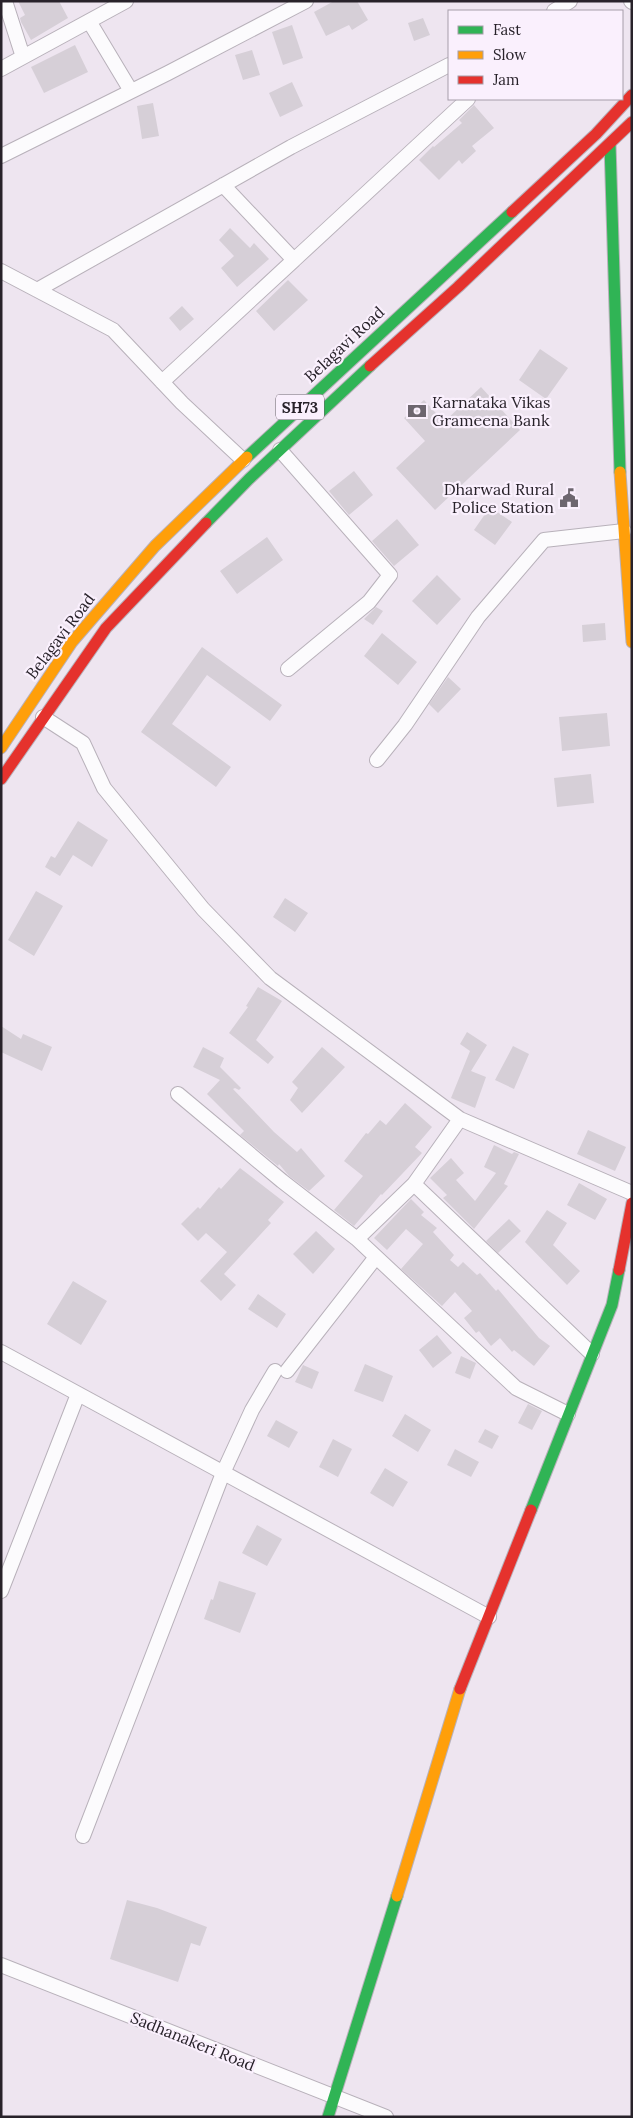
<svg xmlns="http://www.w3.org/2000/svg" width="633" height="2118" font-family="Lora,serif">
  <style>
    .building { fill: #d6cfd7 }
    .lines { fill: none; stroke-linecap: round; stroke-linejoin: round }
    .street-casing { stroke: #b8b1ba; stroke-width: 16 }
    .fast-casing { stroke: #b8b1ba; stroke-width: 13 }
    .slow-casing { stroke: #b8b1ba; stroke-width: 13 }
    .jam-casing { stroke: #b8b1ba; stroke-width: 13 }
    .street { stroke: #fcfbfd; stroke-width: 14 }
    .fast { stroke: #30b455; stroke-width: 11 }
    .slow { stroke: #ff9f0a; stroke-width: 11 }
    .jam { stroke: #e5322d; stroke-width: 11 }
    .labels { text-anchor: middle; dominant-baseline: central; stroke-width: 4.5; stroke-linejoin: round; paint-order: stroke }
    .shield { fill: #faf0fd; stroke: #676069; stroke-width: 1 }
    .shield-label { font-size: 15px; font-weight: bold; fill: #28222a }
    .street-label { font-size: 16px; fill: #28222a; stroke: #faf0fd }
    .poi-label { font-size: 16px; fill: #28222a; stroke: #faf0fd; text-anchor: start }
  </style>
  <rect width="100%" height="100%" fill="#eee5f0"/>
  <!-- building -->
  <path class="building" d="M18,1h41l9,17 -37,22 -10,-18 -1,-4 5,-3z
    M334,1h23l11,19 -16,10 -3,-5 -23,11 -12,-24z
    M423,18l7,17 -16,6 -6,-18z
    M292,25l11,33 -20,7 -11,-33z
    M75,45l13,27 -44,21 -13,-26z
    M252,50l8,25 -17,5 -8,-25z
    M292,82l11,24 -23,11 -11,-24z
    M153,103l6,33 -17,3 -5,-33z
    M474,105l20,23 -22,18 4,5 -14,13 -3,-4 -20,20 -20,-20 14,-14 1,1 28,-24 -3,-3z
    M230,228l20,20 4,-5 15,16 -32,28 -16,-19 13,-12 -15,-16z
    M288,280l20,20 -34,31 -18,-20z
    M182,306l12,13 -14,12 -11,-13z
    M540,349l28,19 -22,31 -27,-19z
    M481,387l39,43 -85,80 -39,-42 29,-27 -21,-23 20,-18 20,22z
    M354,471l19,24 -24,20 -20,-24z
    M490,507l22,15 -17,23 -21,-15z
    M397,519l22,26 -25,21 -22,-25z
    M267,537l16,23 -46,34 -17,-23z
    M437,575l24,24 -24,26 -25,-24z
    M376,607l7,4 -10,14 -9,-6z
    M605,623l1,17 -23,2 -1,-17z
    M382,633l35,29 -19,23 -34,-29z
    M202,647l80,58 -12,16 -63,-46 -35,49 59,43 -15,20 -75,-55z
    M448,677l13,12 -23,24 -9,-9z
    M607,713l3,33 -48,5 -3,-34z
    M591,774l3,29 -37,4 -3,-29z
    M78,821l30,19 -16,27 -19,-12 -13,21 -15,-9 6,-11 4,2z
    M36,891l27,15 -29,50 -26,-16z
    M285,898l23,15 -13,19 -22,-15z
    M258,987l24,14 -26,39 18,17 -6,7 -39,-31 19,-26 -2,-1z
    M1,1026l20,13 2,-5 29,13 -10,24 -41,-19z
    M467,1032l20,13 -16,26 15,6 -11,31 -24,-10 19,-47 -10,-7z
    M513,1046l16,8 -15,35 -19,-9z
    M203,1047l21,11 -4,9 21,21 -2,2 -4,-2 -2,1 41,43 23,20 4,-4 24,28 -16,15 -20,-15 -10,-12 -1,2 -38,-31 4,-4 -37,-37 13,-14 -27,-13z
    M322,1047l23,20 -43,46 -12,-13 8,-12 -6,-6z
    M405,1103l27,24 -17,20 7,6 -40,42 -1,-1 -27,32 -20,-16 29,-34 -19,-15 22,-28 2,1 12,-14 6,5z
    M588,1130l38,17 -11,24 -38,-17z
    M494,1145l18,9 2,-2 5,2 -15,30 4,2 -34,43 -31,-31 4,-3 -17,-17 21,-20 13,15 -8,7 19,21 21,-28 -12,-6z
    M240,1168l44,34 -16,18 3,3 -47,51 12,11 -15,16 -21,-20 27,-29 -21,-19 -8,8 -17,-17 17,-17 2,2 19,-22 2,2z
    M579,1183l28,16 -12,21 -28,-15z
    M411,1199l13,13 -3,3 16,13 -4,4 21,23 -4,5 8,7 5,-5 14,13 3,-2 16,18 2,-2 41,49 11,8 -16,20 -20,-16 -2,2 -12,-14 -9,8 -12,-15 -3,2 -12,-15 8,-7 -17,-19 -13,14 -41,-37 22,-25 -17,-15 -19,21 -13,-12z
    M547,1210l20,13 -14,22 27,26 -13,14 -42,-43z
    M509,1219l12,12 -23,22 -12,-12z
    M316,1231l19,18 -22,25 -20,-20z
    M73,1281l34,20 -26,44 -34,-21z
    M258,1294l28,20 -9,14 -29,-19z
    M437,1335l15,18 -19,15 -14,-18z
    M461,1356l15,7 -6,16 -15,-6z
    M365,1364l28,12 -10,26 -29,-11z
    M303,1365l16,7 -7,17 -17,-7z
    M528,1404l14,7 -10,19 -14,-7z
    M405,1414l26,16 -13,22 -26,-16z
    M276,1420l22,12 -9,16 -22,-12z
    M485,1429l14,7 -7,13 -14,-7z
    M333,1439l19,10 -14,28 -19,-10z
    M455,1449l24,13 -8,15 -24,-12z
    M385,1468l23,14 -15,25 -23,-14z
    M257,1525l25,14 -15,27 -25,-13z
    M219,1581l37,12 -16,40 -36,-14 7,-20 2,1z
    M127,1900l30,8 50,19 -7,19 -9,-3 -13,39 -68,-23z"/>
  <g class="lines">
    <!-- street casing -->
    <g class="street-casing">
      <path id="street" d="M5,1l18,56
        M631,1l1,1
        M554,11l16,-10
        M89,21l42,70
        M1,69l125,-68
        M1,156l167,-83 138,-72
        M223,185l71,75 174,-161
        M1,271l112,59 69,73 61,57
        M37,290l254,-143 158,-82
        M162,382l132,-122
        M280,450l110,125 -21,27 -81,67
        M43,717l40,26 21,45 99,121 67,69 190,141 172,74
        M377,760l28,-35 73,-108 66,-77 80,-9
        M178,1094l104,87 75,58 159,149 52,26
        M414,1184l178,170
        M357,1239l57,-55 46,-65
        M1,1352l488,265
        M287,1371l89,-114
        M1,1591l77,-197
        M83,1836l140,-363 29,-63 23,-39
        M1,1965l385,152"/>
    </g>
    <!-- fast casing -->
    <g class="fast-casing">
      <path id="fast" d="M610,144l10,328
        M247,457l265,-245
        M206,523l43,-44 121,-113
        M531,1510l81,-205 7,-35
        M328,2117l69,-221"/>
    </g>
    <!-- slow casing -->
    <g class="slow-casing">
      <path id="slow" d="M620,472l12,170
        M1,748l71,-106 83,-96 92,-89
        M397,1896l63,-207"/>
    </g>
    <!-- jam casing -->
    <g class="jam-casing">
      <path id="jam" d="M512,212l84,-78 36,-39
        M370,366l88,-79 174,-165
        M1,779l105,-151 100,-105
        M619,1270l13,-67
        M460,1689l71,-179"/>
    </g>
    <!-- street -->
    <use href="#street" class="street"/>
    <!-- fast -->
    <use href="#fast" class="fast"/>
    <!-- slow -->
    <use href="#slow" class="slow"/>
    <!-- jam -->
    <use href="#jam" class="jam"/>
  </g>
  <!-- icons -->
  <defs>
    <g id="bank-bare" transform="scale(1.5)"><path d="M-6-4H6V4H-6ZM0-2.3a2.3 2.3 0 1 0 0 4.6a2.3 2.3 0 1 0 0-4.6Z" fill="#6d666f" stroke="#faf0fd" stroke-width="2.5" paint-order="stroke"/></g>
    <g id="civic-bare" transform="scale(1.5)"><path d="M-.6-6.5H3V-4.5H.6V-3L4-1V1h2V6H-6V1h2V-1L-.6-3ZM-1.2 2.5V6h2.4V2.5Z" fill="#6d666f" stroke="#faf0fd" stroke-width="2.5" paint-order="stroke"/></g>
  </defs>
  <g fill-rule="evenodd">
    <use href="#bank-bare" x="417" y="411"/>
    <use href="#civic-bare" x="569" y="498"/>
  </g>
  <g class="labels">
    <!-- shield labels -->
    <rect class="shield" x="276" y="394.5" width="48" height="25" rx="4"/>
    <g class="shield-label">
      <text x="300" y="407">SH73</text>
    </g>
    <!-- street labels -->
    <g class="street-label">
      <text transform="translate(344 344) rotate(-43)">Belagavi Road</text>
      <text transform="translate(60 636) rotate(-53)">Belagavi Road</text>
      <text transform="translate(193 2041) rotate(22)">Sadhanakeri Road</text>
    </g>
    <!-- poi labels -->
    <g class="poi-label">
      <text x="432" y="402">Karnataka Vikas<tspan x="432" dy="18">Grameena Bank</tspan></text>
      <text x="554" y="489" text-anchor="end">Dharwad Rural<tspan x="554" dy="18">Police Station</tspan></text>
    </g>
  </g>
  <!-- border -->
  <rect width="633" height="2118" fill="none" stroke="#28222a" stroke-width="5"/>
  <!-- legend -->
  <rect x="448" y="10" width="175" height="90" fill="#faf0fd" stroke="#a69ea9"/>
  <rect x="458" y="26" width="25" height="8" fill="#30b455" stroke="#a69ea9"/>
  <text x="493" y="35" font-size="15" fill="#28222a">Fast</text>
  <rect x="458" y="51" width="25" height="8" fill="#ff9f0a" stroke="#a69ea9"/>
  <text x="493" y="60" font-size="15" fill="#28222a">Slow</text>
  <rect x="458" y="76" width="25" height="8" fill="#e5322d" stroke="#a69ea9"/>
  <text x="493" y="85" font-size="15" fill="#28222a">Jam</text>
</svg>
